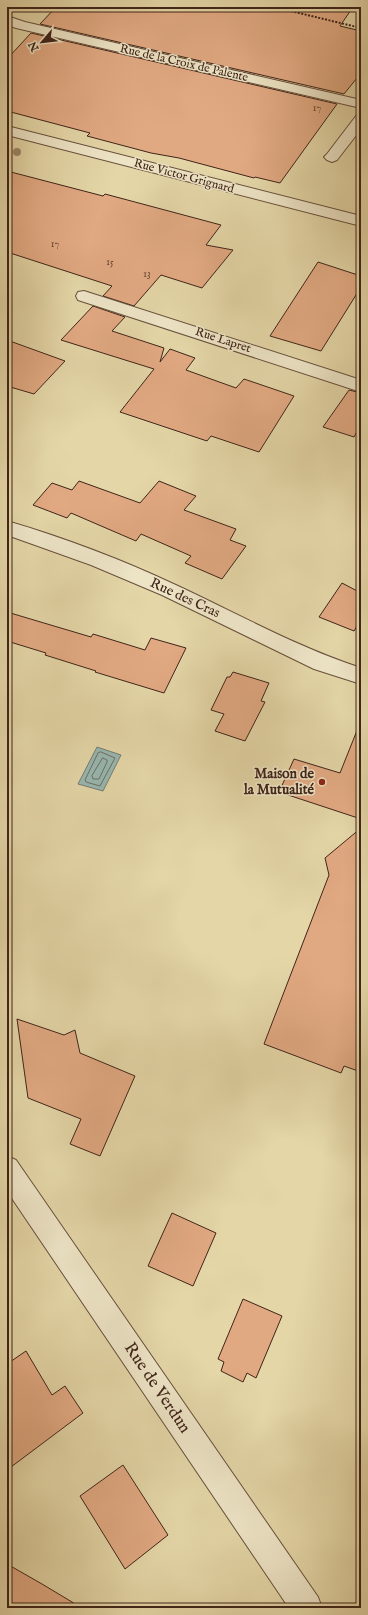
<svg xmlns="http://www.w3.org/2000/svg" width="368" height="1615" font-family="'IM FELL English',serif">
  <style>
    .water { fill: #98b7b0; stroke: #747c74 }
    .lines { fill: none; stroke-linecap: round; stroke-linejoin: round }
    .shore { stroke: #6c6e64; stroke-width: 1 }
    .building { fill: #e1a982; stroke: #3f2419 }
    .minor-casing { stroke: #68503c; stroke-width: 2 }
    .path { stroke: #3f2419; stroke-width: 2; stroke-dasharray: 2 1.5; stroke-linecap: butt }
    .minor { fill: #ede4c6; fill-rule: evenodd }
    .tree { fill: #9a8968 }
    .poi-dot { fill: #8f2418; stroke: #ede4c6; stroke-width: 1.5 }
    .labels { text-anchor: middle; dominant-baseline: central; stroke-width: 3; stroke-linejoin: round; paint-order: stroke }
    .far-number-label { font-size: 10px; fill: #684533 }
    .far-street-label { font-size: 12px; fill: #3f2419; stroke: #ede4c6 }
    .street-label { font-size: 14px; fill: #3f2419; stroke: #ede4c6 }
    .poi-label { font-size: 14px; font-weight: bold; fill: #3f2419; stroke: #ede4c6; text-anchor: end }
    .near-street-label { font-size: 17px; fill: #3f2419; stroke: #ede4c6 }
  </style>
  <rect width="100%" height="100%" fill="#e4d6a7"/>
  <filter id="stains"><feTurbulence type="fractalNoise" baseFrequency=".005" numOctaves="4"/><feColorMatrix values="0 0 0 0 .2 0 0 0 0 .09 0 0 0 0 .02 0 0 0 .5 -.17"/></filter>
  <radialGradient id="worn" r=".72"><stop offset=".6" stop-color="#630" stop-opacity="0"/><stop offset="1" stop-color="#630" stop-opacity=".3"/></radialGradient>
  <!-- water -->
  <path class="water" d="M97,747l24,8 -18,36 -25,-7z"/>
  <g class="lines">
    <!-- shore -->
    <path class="shore" d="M101,752l14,6 -15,28 -14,-4 -1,-2 13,-27z
      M103,758l4,2v2l-8,17h-6l-1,-3z"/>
  </g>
  <!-- building -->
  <path class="building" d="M56,7h297l-13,19 21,5v42l-17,21 -304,-70z
    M31,33l306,71 -57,79 -25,-6 -1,1 -75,-20 -28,-5 -64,-17 3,-3 -83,-22v-52z
    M7,171l96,25 2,-2 116,31 -15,20 27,5 -31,38 -41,-13 -27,31 -31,-10 9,-10 -105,-34z
    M318,262l43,14v11l-40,64 -51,-15z
    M93,306l32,11 -13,14 52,17 -4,14 10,-13 25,9 -9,12 50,18 8,-9 50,17 -35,56 -48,-16 -4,5 -87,-29 34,-43 -93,-29z
    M7,340l58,21 -31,33 -27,-8z
    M349,390l12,3v32l-7,12 -31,-10z
    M79,481l61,22 19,-22 37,15 -12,14 52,19 -6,11 16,6 -24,33 -37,-16 6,-7 -50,-22 -5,7 -65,-28 -4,5 -34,-13 19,-22 20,7z
    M342,583l19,10v26l-7,12 -35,-14z
    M7,612l84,25 2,-3 52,16 6,-12 35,10 -22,45 -69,-21 1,-1 -51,-16 1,-2 -39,-12z
    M233,672l36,11 -8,18 4,1 -20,39 -30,-10 9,-17 -13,-4 16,-33h3z
    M360,723l1,96 -82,-27 15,-33 46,14z
    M361,828v244l-17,-6 -3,7 -77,-29 65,-169 -4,-17z
    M17,1019l47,16 11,-5 5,23 55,23 -35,80 -30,-12 11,-25 -53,-21z
    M172,1213l44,20 -23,53 -45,-20z
    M243,1299l39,17 -26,62 -9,-5 -4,9 -22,-11 3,-9 -6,-3z
    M26,1351l26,44 13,-9 18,27 -76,57v-106z
    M123,1465l45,70 -43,34 -45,-73z
    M7,1564l35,20 40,24h-75z"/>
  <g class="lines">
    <!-- minor casing -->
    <g class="minor-casing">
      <path id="minor" d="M7,16l18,6 336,78v8l-345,-80 -9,-3z
        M361,115v14l-24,31 -5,2 -5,-2 -3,-3 3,-3 29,-38z
        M7,126l354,90v10l-354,-91z
        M84,291l277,89v12l-283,-92 -2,-4 2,-4z
        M7,521c58,17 116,39 171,65 60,28 119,61 183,82v16l-47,-15 -152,-74 -71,-30 -84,-30z
        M7,1156l9,4 302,437 4,11h-33l-282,-417z"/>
    </g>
    <!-- path -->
    <path class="path" d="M274,7l87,21"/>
    <!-- minor -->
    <use href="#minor" class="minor"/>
  </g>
  <!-- trees -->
  <circle class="tree" cx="17" cy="152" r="4"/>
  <!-- markers -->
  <circle class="poi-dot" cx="322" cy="782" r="4"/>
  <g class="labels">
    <!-- far-number labels -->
    <g class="far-number-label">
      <text x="317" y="108">17</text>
      <text x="55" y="244">17</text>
      <text x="110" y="262">15</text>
      <text x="147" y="274">13</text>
    </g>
    <!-- far-street labels -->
    <g class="far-street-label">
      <text transform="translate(184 63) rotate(13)">Rue de la Croix de Palente</text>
      <text transform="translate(184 176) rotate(15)">Rue Victor Grignard</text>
      <text transform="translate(223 340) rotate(18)">Rue Lapret</text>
    </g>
    <!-- street labels -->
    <g class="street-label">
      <text transform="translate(185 598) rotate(25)">Rue des Cras</text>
    </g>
    <!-- poi labels -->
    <g class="poi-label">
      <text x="314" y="774">Maison de<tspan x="314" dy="16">la Mutualité</tspan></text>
    </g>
    <!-- near-street labels -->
    <g class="near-street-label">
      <text transform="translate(157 1388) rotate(56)">Rue de Verdun</text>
    </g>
  </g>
  <!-- margin -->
  <rect width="368" height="1615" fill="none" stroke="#e4d6a7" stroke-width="24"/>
  <rect x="8" y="8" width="352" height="1599" fill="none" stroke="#3f2419" stroke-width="2"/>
  <rect x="12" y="12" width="344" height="1591" fill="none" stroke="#3f2419"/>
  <!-- north arrow -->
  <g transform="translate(42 42) rotate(242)" stroke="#ede4c6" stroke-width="3" paint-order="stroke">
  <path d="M0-3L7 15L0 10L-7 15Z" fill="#3f2419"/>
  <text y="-6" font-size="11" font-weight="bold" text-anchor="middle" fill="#3f2419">N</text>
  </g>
  <rect width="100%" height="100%" filter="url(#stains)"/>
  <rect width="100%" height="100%" fill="url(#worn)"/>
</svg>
